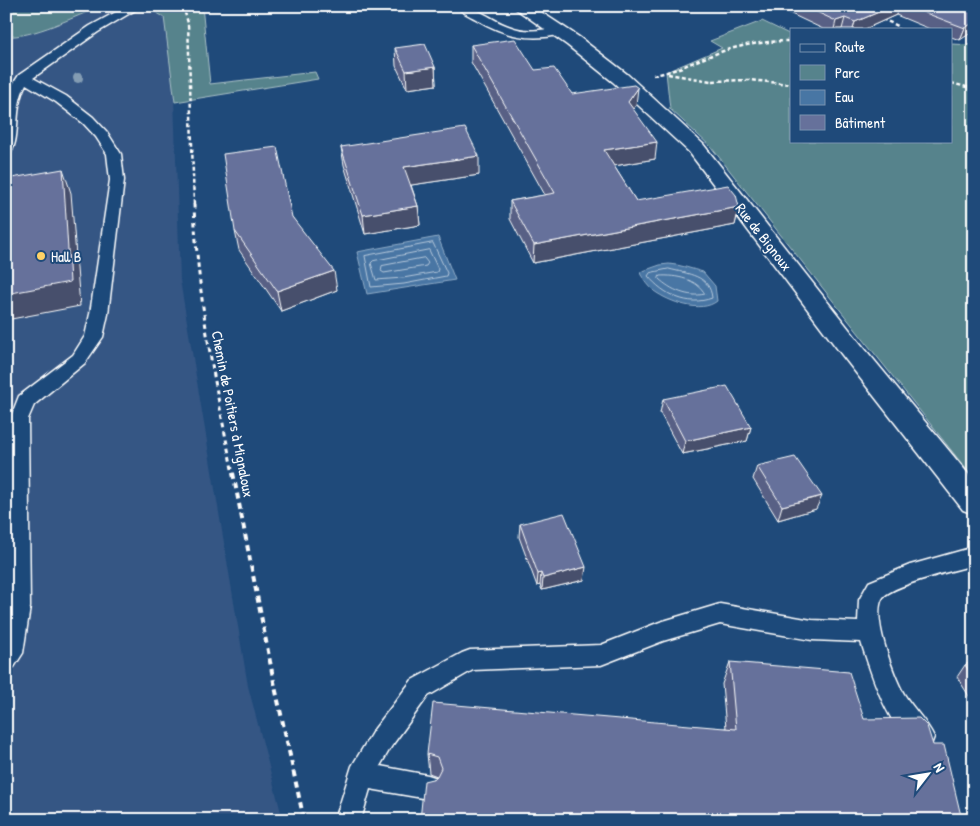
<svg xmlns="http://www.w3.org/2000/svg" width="980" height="826" font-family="'Patrick Hand',sans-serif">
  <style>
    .built { fill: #345684 }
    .green { fill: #56838c; stroke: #aac1c6 }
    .water { fill: #4876a4; stroke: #91adc8 }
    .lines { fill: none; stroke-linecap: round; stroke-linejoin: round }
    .shore { stroke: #b6c8db; stroke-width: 1 }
    .service-casing { stroke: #fff; stroke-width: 3 }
    .tertiary-casing { stroke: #fff; stroke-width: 3 }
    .path-far2 { stroke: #fff; stroke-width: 2.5; stroke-dasharray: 4 2.5; stroke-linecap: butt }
    .path-far1 { stroke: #fff; stroke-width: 3; stroke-dasharray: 4.5 4; stroke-linecap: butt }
    .path { stroke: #fff; stroke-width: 4; stroke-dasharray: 6 4.5; stroke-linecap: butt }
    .service { fill: #1f4a7a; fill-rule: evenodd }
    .tertiary { fill: #1f4a7a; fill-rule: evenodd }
    .tree { fill: #839cb3 }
    .wall { fill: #586185; stroke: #fff }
    .shaded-wall { fill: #474f6c; stroke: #fff }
    .building { fill: #66719b; stroke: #fff }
    .poi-dot { fill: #ffd166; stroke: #1f4a7a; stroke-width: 2 }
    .labels { text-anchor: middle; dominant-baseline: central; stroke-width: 4; stroke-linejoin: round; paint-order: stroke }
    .street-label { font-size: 15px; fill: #fff; stroke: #1f4a7a }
    .poi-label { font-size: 15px; fill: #fff; stroke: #1f4a7a; text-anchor: start }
  </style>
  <rect width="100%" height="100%" fill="#1f4a7a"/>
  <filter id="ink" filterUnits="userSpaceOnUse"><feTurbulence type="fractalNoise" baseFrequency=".02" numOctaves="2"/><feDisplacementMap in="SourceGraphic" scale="10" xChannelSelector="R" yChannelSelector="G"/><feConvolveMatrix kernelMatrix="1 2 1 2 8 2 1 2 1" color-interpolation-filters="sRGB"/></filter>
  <g filter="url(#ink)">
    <!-- built -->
    <path class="built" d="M6,6h165l9,274 68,406 35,134h-277z"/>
    <!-- green -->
    <path class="green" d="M6,6h96c-24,9 -72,33 -96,30z
      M145,6h57l8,78 105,-12 3,7 -143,23 -11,-85z
      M762,21l29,14v106h160v-97l23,1v434l-263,-332 -41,-38 -4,-37 56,-24 -12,-7z"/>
    <!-- water -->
    <path class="water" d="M438,237l17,43 -88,14 -10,-42z
      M669,264c12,1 23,5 34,8l12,14 2,15c-16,13 -48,1 -63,-10 -5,-5 -9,-10 -13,-16l-1,-3 20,-7z"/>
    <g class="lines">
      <!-- shore -->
      <path class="shore" d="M433,243l14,30 -1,3 -42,8 -33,3 -6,-31z
        M429,250l9,19 -1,3 -34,6 -27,2 -5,-17 2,-2z
        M424,258l4,5 -2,3 -42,7 -3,-2 1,-5z
        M669,269c19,5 41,6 43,29 -24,9 -48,-3 -64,-22l2,-3z
        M660,276c16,-1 37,3 45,18 -17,4 -34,-4 -46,-15z"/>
      <!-- service casing -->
      <g class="service-casing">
        <path id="service" d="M127,6h15l-44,26 -65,46 33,18 27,21 14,15 14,22 3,26 -16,134 -5,23 -18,26 -51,42 -6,14 2,188 -7,46 -9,14 -8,3 4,-251 9,-23 54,-41 12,-19 5,-22 20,-134 -3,-26 -11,-17 -13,-14 -27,-21 -30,-18c-13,23 -5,53 -15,68l-5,1c0,-30 -6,-52 13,-78l71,-49z
          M456,6c24,0 33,14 55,21 15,6 31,3 47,0l6,4 -2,3c-32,8 -58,2 -86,-15 -7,-4 -15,-7 -20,-13z
          M974,547v18c-19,5 -77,19 -90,31 -15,16 10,81 20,98 9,15 23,27 30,43l-3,8 -9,4c-33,-14 -51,-76 -61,-107l-49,-2 -92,-16 -57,17 -62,24 -128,5 -45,26 -37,51 -11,19 48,9 9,3 4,9 -4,9 -9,3 -58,-10 -9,31h-26l17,-54 21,-35 39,-51 50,-27 8,-3 131,-5 59,-23 60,-18 92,16 46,2 1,-22 10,-18 41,-17z"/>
      </g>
      <!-- tertiary casing -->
      <g class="tertiary-casing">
        <path id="tertiary" d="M512,6h20l47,31 48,37 76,70 157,199 114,138v33l-11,-4 -121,-155 -153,-203 -76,-70 -46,-37z"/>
      </g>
      <!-- path-far2 -->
      <path class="path-far2" d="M183,6l5,17 6,182
        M882,19l16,7v3
        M668,74l43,7 37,-1 43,4
        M653,75c22,-3 41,-14 62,-21 24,-9 50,-13 76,-13
        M951,83l23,6"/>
      <!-- path-far1 -->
      <path class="path-far1" d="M194,204c3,92 21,180 39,270"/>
      <!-- path -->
      <path class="path" d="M233,473l41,209 30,138"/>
      <!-- service -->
      <use href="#service" class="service"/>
      <!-- tertiary -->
      <use href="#tertiary" class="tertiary"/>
    </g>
    <!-- trees -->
    <circle class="tree" cx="78" cy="78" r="5"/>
    <!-- wall -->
    <path class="wall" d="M767,6h103l9,4 9,-4h86l-14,34 -9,-3v-8h-21l-34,-14 -31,14h-42l-36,-17 -9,-1z
      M471,45l64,25 37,24 64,11 -3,4 22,50 -41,7 22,35 103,6 -4,18 -202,38 -23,-44v-18l35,-6 -74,-133z
      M395,48l40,19 1,18 -29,4 -11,-23z
      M341,147l138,28 -68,10 7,21 2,19 -55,9 -21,-69z
      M292,217l45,73 -56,21 -42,-61 -4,-19z
      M663,399l88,28 -4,14 -65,13 -22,-41z
      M757,466l59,43 -38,11 -25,-41z
      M520,524l64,56 -42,10 -2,-5 -3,1 -18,-49z
      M974,660v44l-17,-27 8,-12z
      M730,662l134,57 -428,59 1,-2 -8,-3 -2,-19 299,-26 -4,-44z"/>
    <!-- shaded-wall -->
    <path class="shaded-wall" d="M893,6h5l-2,9 -31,14h-12l2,-7z
      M845,18l-3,11h-8l2,-8z
      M974,22v9l-14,9 5,-12z
      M435,67l1,18 -29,4 -1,-18z
      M638,88l-2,17 -10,14 2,-17z
      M657,142l-2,17 -53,9 2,-18z
      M479,156v19l-74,11 -1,-19z
      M63,169l8,24 9,113 -74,14v-26z
      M418,206l2,19 -55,9 -2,-19z
      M739,207l-4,18 -202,38 1,-18z
      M334,271l3,19 -56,21 -4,-20z
      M751,427l-4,14 -65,13 3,-13z
      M822,496l-6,13 -38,11 4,-14z
      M586,567l-2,13 -42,10 1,-12z
      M541,573l-1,12 -3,1 1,-12z"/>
    <!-- building -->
    <path class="building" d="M804,6h66l9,4 9,-4h5l-38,16 -10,-4 -9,3z
      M907,6h67v16l-9,6z
      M515,39l20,31 19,-2 18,26 62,-9 4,3 -10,14 29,40 -53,8 32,51 92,-16 8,10 3,12 -205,38 -24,-44 45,-8 -84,-148z
      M425,44l10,23 -29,4 -11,-23z
      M465,128l14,28 -75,11 14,39 -55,9 -22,-68z
      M277,147l15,70 42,54 -57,20 -42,-60 -12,-77z
      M63,169l7,113 -64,12v-115z
      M727,386l24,41 -66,14 -22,-42z
      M795,457l27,39 -40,10 -25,-40z
      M564,513l22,54 -43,11 -2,-5 -3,1 -18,-50z
      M974,660v18l-9,-13z
      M730,662l119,10 15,47 55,-1 8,8 6,19h11l18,75h-542l4,-39 12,-3 5,-10 -4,-11 -10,-3 6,-51 303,26z"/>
  </g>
  <!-- markers -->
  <circle class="poi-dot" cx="41" cy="256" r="5"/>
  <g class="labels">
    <!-- street labels -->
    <g class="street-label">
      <text transform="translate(764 237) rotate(52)">Rue de Bignoux</text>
      <text transform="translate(233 414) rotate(79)">Chemin de Poitiers à Mignaloux</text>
    </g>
    <!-- poi labels -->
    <g class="poi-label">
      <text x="51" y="256">Hall B</text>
    </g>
  </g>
  <!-- margin -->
  <rect width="980" height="826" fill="none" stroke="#1f4a7a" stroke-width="25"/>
  <rect x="12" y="12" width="955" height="801" fill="none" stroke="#fff" stroke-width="2" filter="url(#ink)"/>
  <!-- legend -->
  <rect x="790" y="28" width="162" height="115" fill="#1f4a7a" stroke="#7992af"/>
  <rect x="800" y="44" width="25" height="8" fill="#1f4a7a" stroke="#7992af"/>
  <text x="835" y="52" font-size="15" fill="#ffffff">Route</text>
  <rect x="800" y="65" width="25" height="15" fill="#56838c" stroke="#7992af"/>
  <text x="835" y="78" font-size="15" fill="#ffffff">Parc</text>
  <rect x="800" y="90" width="25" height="15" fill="#4876a4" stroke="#7992af"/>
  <text x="835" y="102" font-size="15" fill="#ffffff">Eau</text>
  <rect x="800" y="115" width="25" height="15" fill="#66719b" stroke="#7992af"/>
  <text x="835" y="128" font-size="15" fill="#ffffff">Bâtiment</text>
  <!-- north arrow -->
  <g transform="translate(928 774) rotate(59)" stroke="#1f4a7a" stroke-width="4" paint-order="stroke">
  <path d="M0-4L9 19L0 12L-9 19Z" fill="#ffffff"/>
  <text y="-8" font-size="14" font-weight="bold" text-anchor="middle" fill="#ffffff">N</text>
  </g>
</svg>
